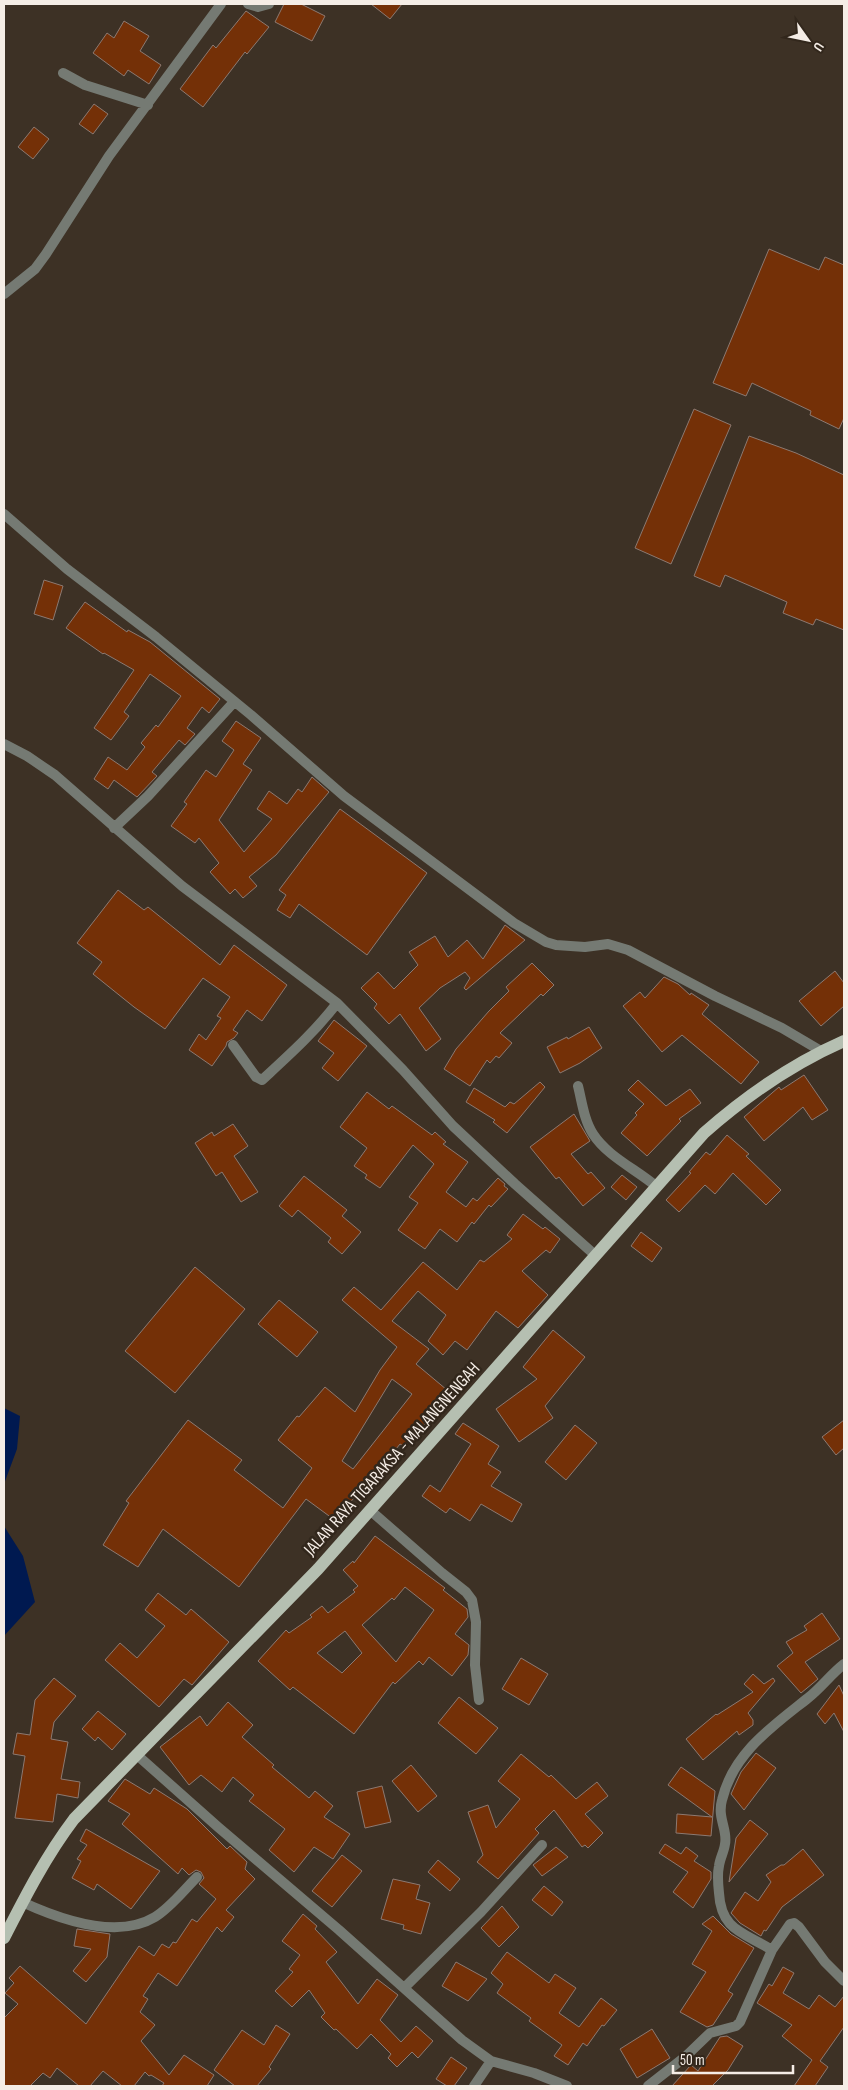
<svg xmlns="http://www.w3.org/2000/svg" width="848" height="2090" font-family="'Sofia Sans Condensed',sans-serif">
  <style>
    .water { fill: #001950 }
    .building { fill: #743007; stroke: #8c7971; fill-rule: evenodd }
    .lines { fill: none; stroke-linecap: round; stroke-linejoin: round }
    .minor { stroke: #757a73; stroke-width: 10 }
    .primary { stroke: #b5bfb1; stroke-width: 12 }
    .labels { text-anchor: middle; dominant-baseline: central; stroke-width: 5; stroke-linejoin: round; paint-order: stroke }
    .street-label { font-size: 18px; fill: #f5ede6; stroke: #32271c }
  </style>
  <rect width="100%" height="100%" fill="#3d3125"/>
  <!-- water -->
  <path class="water" d="M4,1408l16,8 -3,33 -13,35z
    M4,1526l19,30 12,46 -31,34z"/>
  <!-- building -->
  <path class="building" d="M284,4h17l24,12 -13,25 -37,-19z
    M371,4h31l-12,15z
    M246,11l23,16 -22,27 -2,-2 -42,55 -23,-18 33,-44 3,3z
    M124,21l25,15 -9,15 21,14 -12,19 -21,-14 -4,6 -31,-23 14,-20 7,5z
    M94,104l14,10 -15,20 -14,-10z
    M34,127l15,12 -16,20 -15,-12z
    M769,249l50,21 6,-13 19,8v153l-5,11 -29,-14 1,-4 -59,-28 -6,13 -33,-13z
    M694,409l37,16 -60,139 -36,-16z
    M749,436l47,17 48,22v155l-28,-11 -3,6 -30,-12 4,-11 -62,-27 -5,12 -26,-11z
    M44,580l19,6 -10,34 -19,-6z
    M85,602l42,30 1,-2 22,12 70,57 -11,14 -7,-6 -15,21 8,6 -10,11 -6,-5 -27,32 5,4 -20,21 -23,-17 -6,9 -14,-10 14,-22 19,13 18,-23 -4,-4 15,-18 2,2 23,-31 -31,-22 -26,38 5,4 -18,24 -17,-12 40,-58 -30,-17 -1,1 -37,-26z
    M236,721l25,17 -18,26 9,6 -33,50 25,32 28,-33 -15,-10 12,-18 18,13 11,-15 4,3 10,-15 17,15 -53,63 -27,22 8,9 -14,12 -8,-9 -5,5 -20,-22 9,-9 -20,-25 -4,5 -24,-17 16,-22 -3,-2 22,-32 10,7 18,-27 -12,-9z
    M340,809l87,64 -60,82 -68,-51 -9,14 -13,-8 9,-15 -7,-5z
    M118,890l26,20 4,-3 72,58 14,-20 53,40 -25,36 -15,-11 -14,20 5,3 -4,5 -7,4 -1,4 -14,20 -23,-16 10,-16 7,6 15,-22 -4,-2 13,-19 -27,-19 -38,51 -31,-22 -41,-33 9,-12 -25,-19z
    M505,925l20,15 -59,50 -2,-2 6,-10 -5,-6 -25,16 -21,20 22,31 -15,12 -26,-37 -11,10 -15,-16 3,-4 -16,-16 17,-16 16,17 24,-24 -9,-13 26,-16 13,21 19,-17 16,19z
    M532,963l22,22 -11,11 -2,-2 -41,39 12,10 -13,15 -3,-2 -6,7 -3,-3 -17,26 -26,-17 12,-20 33,-38 20,-20 -3,-4z
    M835,971l9,12v23l-23,20 -22,-25z
    M664,977l14,7 12,11 1,-2 18,12 -7,9 57,48 -18,22 -59,-49 -20,17 -39,-46 17,-14 5,6z
    M334,1020l33,26 -29,35 -16,-13 12,-15 -16,-12z
    M589,1027l13,21 -22,15 -20,10 -13,-26 20,-10 1,2z
    M804,1075l24,35 -16,10 -9,-13 -39,34 -20,-24 35,-30 2,3z
    M638,1080l28,26 24,-17 11,14 -22,16 2,2 -34,35 -26,-23 16,-18 -2,-2 9,-9 -16,-14z
    M540,1082l5,5 -38,46 -14,-11 2,-2 -29,-18 8,-14 31,19 5,-5 4,2z
    M367,1092l22,17 3,-3 40,29 3,-3 11,10 -3,2 25,18 -22,30 20,15 7,-9 4,3 21,-23 7,6 -1,2 4,3 -17,18 -2,-2 -15,19 -2,-2 -15,20 -17,-13 -15,20 -27,-19 20,-27 -9,-6 25,-33 -21,-19 -33,43 -15,-10 2,-3 -13,-9 13,-18 -27,-21z
    M574,1114l16,27 -19,13 17,20 3,-2 14,16 -22,18 -24,-29 -3,2 -26,-32z
    M233,1124l15,22 -14,10 24,36 -17,10 -19,-30 -6,4 -21,-33 17,-11 2,4z
    M727,1135l22,19 -3,2 35,34 -15,15 -33,-32 -18,21 -10,-9 -26,27 -13,-12 25,-27 -2,-1 17,-20 4,3z
    M622,1175l15,12 -11,13 -15,-13z
    M304,1176l43,34 -5,6 19,16 -19,22 -14,-12 3,-4 -33,-28 -6,7 -13,-11z
    M523,1214l20,15 2,-2 15,12 -10,14 -4,-3 -24,21 26,24 -30,33 -22,-17 -29,39 -12,-9 -12,14 -15,-14 18,-26 -28,-24 -26,30 37,28 -13,15 37,31 -10,13 -3,-3 -20,25 -3,-2 -12,19 -5,-3 -21,26 -2,-1 -32,40 3,3 -8,12 -34,-25 -67,88 -76,-58 -25,38 -35,-22 26,-42 -3,-2 62,-81 54,40 -8,10 49,38 29,-40 -34,-28 19,-24 2,1 26,-30 30,25 25,-42 17,-23 -55,-47 12,-13 27,23 42,-48 34,28 23,-30 4,2 28,-23 -5,-4zM392,1379l20,15 -59,75 -11,-8z
    M641,1232l21,16 -10,14 -21,-16z
    M195,1267l50,42 -70,84 -50,-42z
    M279,1300l39,32 -21,25 -39,-33z
    M553,1330l32,27 -40,49 8,12 -34,24 -23,-33 41,-30 -14,-12z
    M844,1420v28l-8,7 -14,-18z
    M463,1423l36,23 -11,18 13,8 -10,14 31,18 -10,18 -31,-18 -11,17 -20,-13 -4,5 -24,-17 8,-11 10,7 31,-48 -16,-10z
    M575,1425l22,18 -31,37 -21,-18z
    M375,1536l70,52 -2,2 24,19 1,8 -13,17 14,11 -1,10 -16,21 -23,-19 -6,8 -4,-4 -24,23 -2,-2 -39,52 -61,-47 -3,3 -32,-29 28,-31 3,3 23,-16 -2,-2 12,-9 6,7 27,-21 -2,-2 5,-4 -15,-16 10,-9 1,2zM405,1587l29,23 -38,52 -34,-37 30,-27 2,2zM345,1631l17,22 -20,20 -25,-20z
    M158,1593l28,22 5,-6 38,33 -37,43 -8,-6 -25,28 -54,-47 15,-17 17,15 28,-32 -20,-16z
    M822,1613l18,26 -35,23 13,17 -17,14 -24,-27 16,-13 -7,-11 21,-12 -3,-4z
    M521,1658l27,16 -19,31 -27,-16z
    M753,1674l11,10 9,-6 2,3 -27,32 5,7v5l-14,10 -2,-4 -34,29 -17,-21 30,-25 1,1 36,-23 -9,-8z
    M54,1678l22,18 -22,26 -3,17 17,3 -7,37 19,3 -2,16 -21,-4 -4,28 -38,-4 10,-62 -12,-2 4,-21 13,2 5,-35z
    M839,1685l5,11v36l-10,-19 -9,11 -8,-10z
    M459,1697l39,31 -22,26 -38,-31z
    M228,1702l25,23 -11,12 32,28 -2,2 37,31 6,-7 18,15 -9,11 26,17 -17,25 -19,-12 -20,25 -25,-22 16,-21 -36,-28 5,-6 -21,-18 -11,15 -21,-17 -12,10 -29,-38 40,-31 7,10z
    M98,1711l28,23 -14,16 -14,-13 -3,4 -13,-12z
    M756,1753l20,15 -32,42 -13,-16 10,-22z
    M521,1754l28,23 2,-2 25,24 21,-17 11,14 -23,18 18,19 -15,15 -3,-3 -3,2 -28,-37 -19,19 4,4 -41,46 -21,-17 6,-7 -15,-43 20,-7 8,23 24,-29 -22,-18z
    M411,1765l26,31 -19,16 -26,-31z
    M681,1767l34,24 -4,45 -35,-3 1,-19 35,3 -44,-32z
    M125,1779l25,15 4,-6 33,21 40,40 3,-3 17,16 -2,7 10,10 -29,31 8,7 -12,15 -5,-5 -40,59 -19,-13 -15,23 5,3 -8,13 15,13 -14,16 28,34 15,-20 30,20 -7,11h-45l2,-3 -13,-8 -2,1 -4,-4 -11,14h-12l-19,-15 -13,15h-11l-22,-18 -7,10 -7,-5 -13,13h-26v-68l14,-14 -13,-11 9,-10 -5,-5 11,-12 66,58 53,-78 15,10 8,-12 7,4 4,-6 3,1 16,-24 5,3 19,-23 -17,-15 5,-6 -3,-6 -5,-2 -7,5 -7,-7 -4,6 -56,-50 8,-10 -22,-13z
    M382,1786l9,36 -26,6 -8,-36z
    M750,1820l18,14 -39,48 7,-44z
    M86,1829l74,42 -29,38 -34,-25 -3,6 -22,-12 9,-17 -4,-2 10,-14 -7,-4z
    M665,1844l16,10 5,-7 12,9 -4,5 17,11v7l-18,29 -20,-16 15,-20 -29,-19z
    M556,1847l12,10 -26,19 -9,-11z
    M803,1849l21,26 -42,32 -16,24 -2,-1 -3,6 -21,-13 -9,-10 14,-21 13,9 13,-19 -5,-7 15,-10h3z
    M342,1855l20,16 -30,36 -20,-16z
    M438,1860l22,19 -10,12 -22,-19z
    M393,1879l27,6 -4,14 14,4 -9,31 -18,-5 1,-4 -23,-6z
    M544,1886l19,16 -11,14 -20,-16z
    M502,1906l17,21 -20,20 -18,-19z
    M303,1914l14,12 -2,3 22,23 -11,10 32,42 19,-25 21,16 -18,25 21,22 15,-16 17,15 -15,17 -6,-6 -15,15 -9,-9 3,-4 -20,-20 -14,15 -21,-20 -2,1 -13,-13 4,-4 -16,-23 -17,17 -17,-16 18,-19 -4,-3 11,-14 -18,-14z
    M713,1916l18,18 23,14 -26,43 5,3 -20,31 -6,2 -27,-15 26,-40 -14,-8 20,-33 -10,-7z
    M77,1929l33,5 -3,23 -21,25 -13,-11 18,-22 -17,-3z
    M507,1952l42,31 6,-9 21,14 -17,25 20,14 22,-29 16,12 -13,16 -2,-1 -15,21 -4,-3 -15,22 -14,-9 8,-11 -33,-24 2,-3 -34,-25 6,-9 -12,-11z
    M456,1962l31,17 -19,22 -26,-15z
    M783,1967l11,6 -11,20 26,16 10,-14 16,12 9,-11v31l-24,34 8,6 -13,19h-21l18,-26 -30,-24 10,-11 -35,-22 12,-19 3,2z
    M276,2025l14,9 -21,33 2,2 -14,17h-22l-21,-16 28,-40 22,15z
    M652,2029l18,29 -33,20 -17,-29z
    M727,2036l16,10 -15,24 -15,15 2,1h-43l19,-21 7,6 22,-34z
    M451,2057l16,11 -13,18h-7l-11,-7z"/>
  <g class="lines">
    <!-- minor -->
    <path class="minor" d="M248,4l10,3 11,-3
      M63,73l22,12 63,20
      M4,294l31,-25 11,-15 63,-98 112,-152
      M4,514l63,55 89,68 95,78 93,81 170,127 32,19 10,3 29,2 23,-3 20,6 87,46 67,32 39,23
      M4,744l23,12 28,19 127,111 155,117 66,67 50,56 62,58 80,71
      M114,828l34,-32 86,-94
      M233,1045l23,32 6,3c26,-24 53,-48 75,-77
      M578,1086c4,16 6,34 15,48 15,23 43,35 64,53
      M371,1511l71,62 24,19 6,8 4,22 -1,43 4,35
      M137,1755l81,72 121,103 123,110 29,21 43,12 33,13
      M22,1902c37,17 95,38 133,15 16,-10 28,-26 42,-40
      M772,1950c-29,-18 -51,-20 -53,-57 -1,-9 -2,-18 0,-27 1,-8 5,-14 6,-22 3,-14 -8,-26 -3,-44 11,-47 51,-74 86,-102 13,-10 23,-24 36,-34
      M404,1988l77,-76 61,-67
      M474,2086l17,-25
      M648,2086l37,-29 25,-24 26,-7 4,-4 32,-72 18,-26 4,-1 5,4 26,35 19,19"/>
    <!-- primary -->
    <path class="primary" d="M4,1938c21,-41 42,-82 70,-119l244,-250 386,-436c43,-38 88,-69 140,-92"/>
  </g>
  <g class="labels">
    <!-- street labels -->
    <g class="street-label">
      <text transform="translate(392 1459) rotate(-48)">JALAN RAYA TIGARAKSA - MALANGNENGAH</text>
    </g>
  </g>
  <!-- border -->
  <rect width="848" height="2090" fill="none" stroke="#f5ede6" stroke-width="10"/>
  <!-- north arrow -->
  <g transform="translate(808 40) rotate(123)" stroke="#32271c" stroke-width="4" paint-order="stroke">
  <path d="M0-4L9 19L0 12L-9 19Z" fill="#f5ede6"/>
  <text y="-8" font-size="14" font-weight="bold" text-anchor="middle" fill="#f5ede6">U</text>
  </g>
  <!-- scale -->
  <path d="M673 2065v8h120v-8" fill="none" stroke="#f5ede6" stroke-width="2.5"/>
  <text x="680" y="2065" font-size="15" fill="#f5ede6" stroke="#32271c" stroke-width="4" paint-order="stroke">50 m</text>
</svg>
